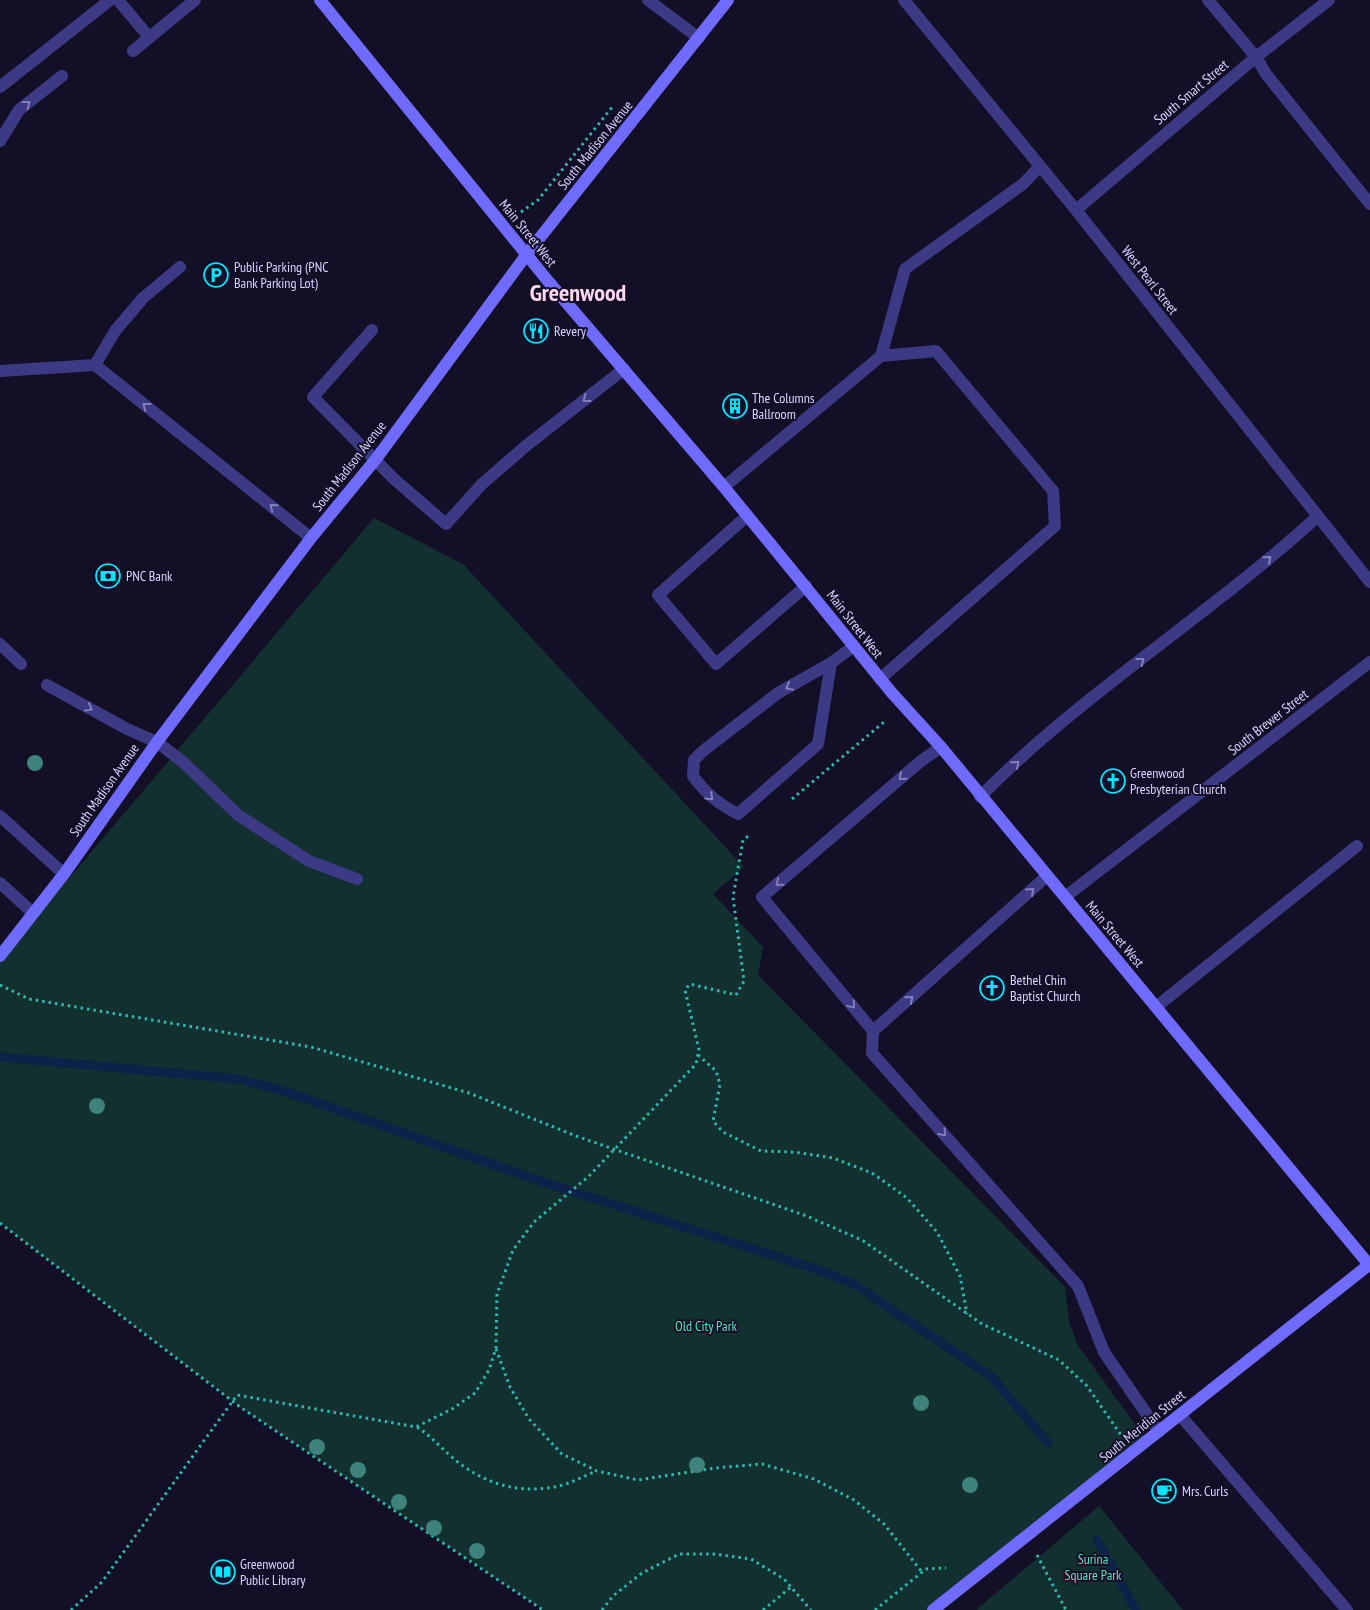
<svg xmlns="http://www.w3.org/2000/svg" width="1370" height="1610" font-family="'PT Sans Narrow',sans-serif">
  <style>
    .green { fill: #12302f }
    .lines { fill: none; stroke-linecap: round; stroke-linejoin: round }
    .stream { stroke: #0c2248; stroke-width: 9 }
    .path { stroke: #2fb8b0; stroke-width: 3; stroke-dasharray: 2.5 4; stroke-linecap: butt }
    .service { stroke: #3d3a85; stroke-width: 12 }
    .minor { stroke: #3d3a85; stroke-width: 12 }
    .secondary { stroke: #6f6bff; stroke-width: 12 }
    .tree { fill: #3d827b }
    .oneway { stroke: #837fbc }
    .labels { text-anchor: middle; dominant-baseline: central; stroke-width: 4; stroke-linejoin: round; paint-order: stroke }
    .street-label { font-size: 14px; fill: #d9d4ff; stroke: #130f26 }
    .poi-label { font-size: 14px; fill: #d9d4ff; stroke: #130f26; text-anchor: start }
    .park-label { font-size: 14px; fill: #5fe0c0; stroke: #130f26 }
    .town-label { font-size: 24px; font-weight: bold; fill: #ffd6f0; stroke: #130f26 }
  </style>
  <rect width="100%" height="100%" fill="#130f26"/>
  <!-- green -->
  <path class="green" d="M374,518l89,46 281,303 -31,27 50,53 -5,28 307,312 4,34 8,23 70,97 -215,169h-389l-303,-203 -240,-184v-263z
    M1099,1506l84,104h-207z"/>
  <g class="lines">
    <!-- stream -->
    <path class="stream" d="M0,1057l239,22 39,10 268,94 273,87 35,14 138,93 56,66
      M1097,1540l39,70"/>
    <!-- path -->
    <path class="path" d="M521,212l17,-12 75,-94
      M792,799l92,-77
      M0,985l29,14 282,48 158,46 107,43 228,79 58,25 120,84 77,36 28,26 34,49
      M698,1055l18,16 4,13 -7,37 10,11 38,19 33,1 39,6 39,15 35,25 30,34 23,44 7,38
      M0,1223l240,184 303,203
      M496,1349l14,38 19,32 33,35 35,17 41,9 77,-12 47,-4 52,15 40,21 30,24 38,48
      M417,1427c14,9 24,21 37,32 29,24 63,35 100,28 14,-2 29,-11 43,-16
      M1037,1555l29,55
      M71,1610l31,-28 135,-187 179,32 36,-18 23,-16 14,-23 7,-22 1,-54 16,-44 21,-28 54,-45 108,-113 3,-14 -14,-60 5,-6 46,11 8,-14 -11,-84 10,-57 8,-6
      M602,1610l11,-14 29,-23 37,-19h35l37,5 33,20 27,31
      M763,1610l28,-23
      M875,1610l51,-41 20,-1"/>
    <!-- service -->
    <path class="service" d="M118,0l31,37
      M133,51l62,-51
      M1256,57l10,17 104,130
      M0,141l19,-31 43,-34
      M372,330l-59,67 80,81 53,46 36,-40 45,-39 97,-76
      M881,356l24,-87 118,-85 17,-18
      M95,365l20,-34 28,-33 37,-31
      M0,371l95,-6 216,173
      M724,487l157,-131 55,-5 117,140 2,35 -175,153
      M747,516l-89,79 58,69 90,-78
      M0,644l21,20
      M831,663l-13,81 -80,70c-19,-10 -32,-20 -45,-38l1,-16 9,-9 75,-58 53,-30 23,-17
      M47,685l80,44 30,13 26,20 55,53 71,46 48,18
      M941,747l-20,14 -159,136 111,134 -1,22 206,233 26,66 55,80
      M980,797c102,-104 230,-182 338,-281
      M0,816l64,58
      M0,883l33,30
      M1156,1007l201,-161
      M873,1031l174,-155
      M1180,1415l167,195"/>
    <!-- minor -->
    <path class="minor" d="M648,0l51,38
      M904,0l172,210 294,372
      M1208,0l48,57
      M0,87l110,-87
      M1076,210l180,-153 73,-57
      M1065,897l305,-235"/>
    <!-- secondary -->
    <path class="secondary" d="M320,0l228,281 176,206 168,206 49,54 429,519
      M0,956l64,-82 93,-132 154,-204 65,-79 151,-205 201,-254
      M933,1610l437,-346"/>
  </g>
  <!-- trees -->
  <g class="tree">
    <circle cx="35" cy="763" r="8"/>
    <circle cx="97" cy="1106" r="8"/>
    <circle cx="921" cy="1403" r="8"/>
    <circle cx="317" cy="1447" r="8"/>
    <circle cx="697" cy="1465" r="8"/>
    <circle cx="358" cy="1470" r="8"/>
    <circle cx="970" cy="1485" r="8"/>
    <circle cx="399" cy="1502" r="8"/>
    <circle cx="434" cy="1528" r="8"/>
    <circle cx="477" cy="1551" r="8"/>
  </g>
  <!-- one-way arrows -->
  <defs><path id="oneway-chevron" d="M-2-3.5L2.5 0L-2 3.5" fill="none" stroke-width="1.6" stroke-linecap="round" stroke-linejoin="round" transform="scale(1.25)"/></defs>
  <g class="oneway">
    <use href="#oneway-chevron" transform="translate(27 104) rotate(-38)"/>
    <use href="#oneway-chevron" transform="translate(586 399) rotate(144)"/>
    <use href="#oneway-chevron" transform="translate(146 406) rotate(-142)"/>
    <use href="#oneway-chevron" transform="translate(273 507) rotate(-141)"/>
    <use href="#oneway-chevron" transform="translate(1268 559) rotate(-40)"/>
    <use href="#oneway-chevron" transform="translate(1141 661) rotate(-38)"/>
    <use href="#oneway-chevron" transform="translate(789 687) rotate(151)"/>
    <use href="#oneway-chevron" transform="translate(89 708) rotate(29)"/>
    <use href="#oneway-chevron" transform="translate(1016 764) rotate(-41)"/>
    <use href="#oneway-chevron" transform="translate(902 777) rotate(139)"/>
    <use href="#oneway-chevron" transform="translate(710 797) rotate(43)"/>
    <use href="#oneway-chevron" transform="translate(779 883) rotate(140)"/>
    <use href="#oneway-chevron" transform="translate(1031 891) rotate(-42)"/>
    <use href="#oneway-chevron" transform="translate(910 999) rotate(-41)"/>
    <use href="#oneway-chevron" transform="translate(852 1005) rotate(50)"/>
    <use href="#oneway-chevron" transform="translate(943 1133) rotate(49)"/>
  </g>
  <!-- icons -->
  <defs>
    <g id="parking-ring" transform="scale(1.25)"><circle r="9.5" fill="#130f26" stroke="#00e5ff" stroke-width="1.5"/><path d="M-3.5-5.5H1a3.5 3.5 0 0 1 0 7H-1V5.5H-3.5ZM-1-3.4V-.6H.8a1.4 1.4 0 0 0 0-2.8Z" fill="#00e5ff"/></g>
    <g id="restaurant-ring" transform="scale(1.25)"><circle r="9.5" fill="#130f26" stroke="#00e5ff" stroke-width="1.5"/><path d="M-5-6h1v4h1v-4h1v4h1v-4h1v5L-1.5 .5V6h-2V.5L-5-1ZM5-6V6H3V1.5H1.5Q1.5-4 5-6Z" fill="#00e5ff"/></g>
    <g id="building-ring" transform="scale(1.25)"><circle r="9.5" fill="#130f26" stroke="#00e5ff" stroke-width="1.5"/><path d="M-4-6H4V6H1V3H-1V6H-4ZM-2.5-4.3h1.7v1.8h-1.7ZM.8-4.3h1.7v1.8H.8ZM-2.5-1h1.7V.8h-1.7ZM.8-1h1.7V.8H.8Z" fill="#00e5ff"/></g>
    <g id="bank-ring" transform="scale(1.25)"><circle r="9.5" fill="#130f26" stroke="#00e5ff" stroke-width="1.5"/><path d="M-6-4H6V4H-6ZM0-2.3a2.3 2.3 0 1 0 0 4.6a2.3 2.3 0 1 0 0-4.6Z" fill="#00e5ff"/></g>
    <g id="church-ring" transform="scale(1.25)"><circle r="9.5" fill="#130f26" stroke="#00e5ff" stroke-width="1.5"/><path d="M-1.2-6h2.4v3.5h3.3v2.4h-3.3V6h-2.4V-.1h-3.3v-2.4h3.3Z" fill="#00e5ff"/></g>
    <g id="cafe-ring" transform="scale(1.25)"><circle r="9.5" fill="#130f26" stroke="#00e5ff" stroke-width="1.5"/><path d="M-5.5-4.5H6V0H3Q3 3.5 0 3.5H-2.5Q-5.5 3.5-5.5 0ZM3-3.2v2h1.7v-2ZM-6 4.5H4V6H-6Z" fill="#00e5ff"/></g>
    <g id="library-ring" transform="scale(1.25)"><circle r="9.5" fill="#130f26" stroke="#00e5ff" stroke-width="1.5"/><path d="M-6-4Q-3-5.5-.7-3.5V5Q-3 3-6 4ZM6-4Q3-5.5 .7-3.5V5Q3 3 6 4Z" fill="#00e5ff"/></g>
  </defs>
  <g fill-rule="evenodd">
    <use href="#parking-ring" x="216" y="275"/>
    <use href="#restaurant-ring" x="536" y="331"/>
    <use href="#building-ring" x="735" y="406"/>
    <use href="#bank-ring" x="108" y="576"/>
    <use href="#church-ring" x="1113" y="781"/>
    <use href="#church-ring" x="992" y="988"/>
    <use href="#cafe-ring" x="1164" y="1491"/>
    <use href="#library-ring" x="223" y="1572"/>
  </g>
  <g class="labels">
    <!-- street labels -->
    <g class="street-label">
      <text transform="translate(1191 92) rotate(-40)">South Smart Street</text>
      <text transform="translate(595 145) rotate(-51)">South Madison Avenue</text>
      <text transform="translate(528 233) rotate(51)">Main Street West</text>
      <text transform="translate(1150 280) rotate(52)">West Pearl Street</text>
      <text transform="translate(349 466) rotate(-52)">South Madison Avenue</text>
      <text transform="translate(855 624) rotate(52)">Main Street West</text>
      <text transform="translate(1268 722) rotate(-38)">South Brewer Street</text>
      <text transform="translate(104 790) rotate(-55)">South Madison Avenue</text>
      <text transform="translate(1115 934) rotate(50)">Main Street West</text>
      <text transform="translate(1142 1426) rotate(-39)">South Meridian Street</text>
    </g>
    <!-- poi labels -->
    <g class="poi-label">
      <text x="234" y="267">Public Parking (PNC<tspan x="234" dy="16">Bank Parking Lot)</tspan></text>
      <text x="554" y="331">Revery</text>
      <text x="752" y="398">The Columns<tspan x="752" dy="16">Ballroom</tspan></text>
      <text x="126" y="576">PNC Bank</text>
      <text x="1130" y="773">Greenwood<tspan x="1130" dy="16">Presbyterian Church</tspan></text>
      <text x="1010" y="980">Bethel Chin<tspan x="1010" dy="16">Baptist Church</tspan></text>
      <text x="1182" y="1491">Mrs. Curls</text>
      <text x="240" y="1564">Greenwood<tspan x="240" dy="16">Public Library</tspan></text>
    </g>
    <!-- park labels -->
    <g class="park-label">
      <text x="706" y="1326">Old City Park</text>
      <text x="1093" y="1559">Surina<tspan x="1093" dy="16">Square Park</tspan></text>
    </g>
    <!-- town labels -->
    <g class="town-label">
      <text x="578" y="292">Greenwood</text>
    </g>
  </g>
</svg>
